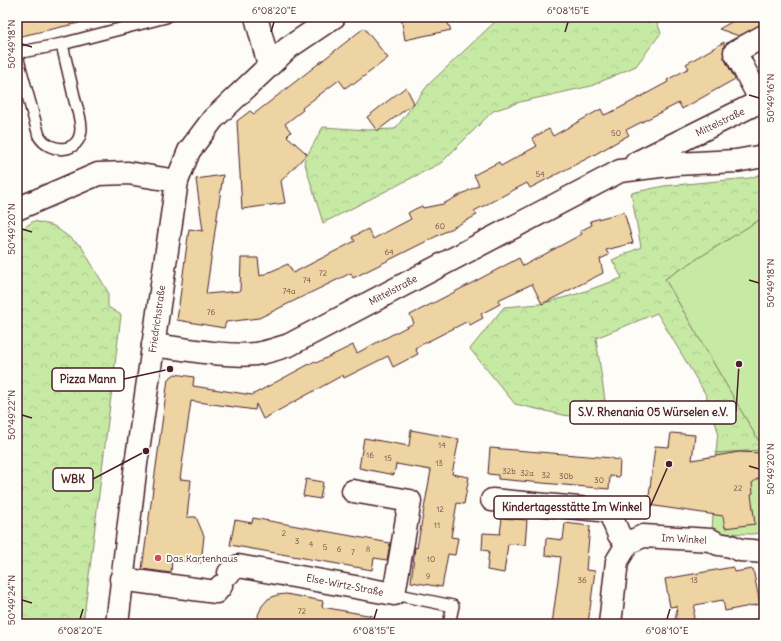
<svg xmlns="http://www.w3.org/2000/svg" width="781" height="641" font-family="Delius,sans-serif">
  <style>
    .forest { fill: url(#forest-crowns); stroke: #888468 }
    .garden { fill: #c6eaa4; stroke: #888468 }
    .building { fill: #eed4a3; stroke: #4a1f2b }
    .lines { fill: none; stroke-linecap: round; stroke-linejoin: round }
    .lane-casing { stroke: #4a1f2b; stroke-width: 14 }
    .street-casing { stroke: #4a1f2b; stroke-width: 25 }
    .secondary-casing { stroke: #4a1f2b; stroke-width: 25 }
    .lane { stroke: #fdfcf7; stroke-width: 11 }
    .street { stroke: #fdfcf7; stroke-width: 22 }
    .secondary { stroke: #fdfcf7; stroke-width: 22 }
    .ticks { fill: none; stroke: #4a1f2b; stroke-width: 1.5 }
    .poi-dot { fill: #d1495b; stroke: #fdfcf7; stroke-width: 1.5 }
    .labels { text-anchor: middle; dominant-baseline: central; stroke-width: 3.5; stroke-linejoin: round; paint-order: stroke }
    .number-label { font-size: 8px; fill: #734c49 }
    .street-label { font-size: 10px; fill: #4a1f2b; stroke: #fdfcf7 }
    .poi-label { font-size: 10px; fill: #4a1f2b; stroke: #fdfcf7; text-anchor: start }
    .leader { fill: none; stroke: #4a1f2b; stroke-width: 1.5 }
    .callout-dot { fill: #4a1f2b; stroke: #fdfcf7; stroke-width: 1.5 }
    .callout { fill: #fdfcf7; stroke: #4a1f2b; stroke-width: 1.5 }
    .callout-label { font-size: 11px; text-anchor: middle; font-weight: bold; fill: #4a1f2b }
    .neatline { fill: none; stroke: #4a1f2b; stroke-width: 1.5 }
    .ticks-label { font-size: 10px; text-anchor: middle; fill: #4a1f2b }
  </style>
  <defs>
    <pattern id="forest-crowns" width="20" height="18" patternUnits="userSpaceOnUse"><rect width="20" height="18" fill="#c6eaa4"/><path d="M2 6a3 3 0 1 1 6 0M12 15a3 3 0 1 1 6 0" fill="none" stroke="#acc88d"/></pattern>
  </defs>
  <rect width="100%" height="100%" fill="#fdfcf7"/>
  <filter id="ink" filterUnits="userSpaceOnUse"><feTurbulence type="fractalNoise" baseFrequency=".025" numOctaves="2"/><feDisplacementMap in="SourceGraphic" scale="8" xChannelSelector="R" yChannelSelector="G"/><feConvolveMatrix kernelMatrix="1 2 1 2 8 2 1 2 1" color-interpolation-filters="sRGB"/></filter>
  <g filter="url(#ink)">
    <!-- forest -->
    <path class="forest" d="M500,17h155l6,16 -25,33 -45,20 -71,16 -27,9 -52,52 -118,60 -19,-62 19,-34 44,3 28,-1 33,-44z
      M764,173v44l-99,62 99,171 -48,3 2,-22 -12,-36 -49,-82 -61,25 12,83 -45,-6 -48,-11 -45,-55 34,-42 36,-3 37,-10 45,-16 -10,-18 29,-13 -10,-54 33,-7 86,-8z
      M34,221l20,5 27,20 27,46v15l13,8 -38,309h-66v-392z"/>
    <!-- garden -->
    <path class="garden" d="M764,217v233l-99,-171z
      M764,450v83l-13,1 -39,-1 4,-80z"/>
    <!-- building -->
    <path class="building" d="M17,17h61l1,6 -62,14z
      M401,17h44l6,13 -46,10z
      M740,17h24v7l-25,12 -20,-7z
      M364,28l24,30 -34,26 -2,-1 -7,5 -6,-8 -37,28 1,2 -18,14 6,8 -4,4 20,18 -26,27 4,22 -43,6 -5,-88 13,-10 4,3z
      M724,42v16l11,21 -53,30 -3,-6 -53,27 3,5 -37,21 -62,32 -3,-5 -53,28 3,4 -46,24 -78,39 -2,-5 -92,45 -33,4 -2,6 -47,-8 12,-91 14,2 -7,-52 27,-4 -17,119 34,-3 1,-33h17l2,18 28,-12 5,9 62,-32 -3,-4 16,-8 5,10 38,-20 -3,-6 7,-4 7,-3 1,2 20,-4 36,-19 -5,-10 25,-13 2,4 36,-20 -5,-8 17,-9 4,7 48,-27 3,6 12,-5 52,-28 -1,-2 22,-12 -3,-4z
      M406,87l8,16 -37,28 -10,-14z
      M624,212l9,31 -27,7 3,5 -9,4 3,14 -61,31 -10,-20 -34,16 2,4 -19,10 2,4 -13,7 -2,-4 -53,27 3,6 -25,13 -5,-11 -44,22 -1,-3 -80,44 -7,-15 -1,6 -64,-9 -11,78 11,1 -4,37h9l8,19 -3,27 -29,-3 -1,13 -29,-4 26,-190 7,-5 19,3 -1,9 59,9 63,-34 1,2 37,-18 4,8 57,-30 -4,-8 60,-31 49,-26 4,8 59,-32 -2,-3 12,-6 -2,-4z
      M411,430l48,9 -7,35 17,3 -5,27 -7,-1 -6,34 7,1 -3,17 -7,-1 -6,33 -31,-5 4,-35 2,1 14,-78 -35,-6 -2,11 -35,-7 5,-30 45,8z
      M671,433l24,2 -3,25 47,-8 21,1 4,21 -12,9 1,10 -2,1 4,30 -30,4 -2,-12 -75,-11 7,-59 14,1z
      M490,448l122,10v1l8,1 -1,17 -9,-1 -1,13 -111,-10v-4l-10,-1z
      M306,479l17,3 -3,17 -17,-3z
      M253,518l137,25 -3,17 -13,-2 -2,12 -142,-25 5,-25 17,3z
      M502,518l25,2 -2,25 -17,-1 -4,29 -17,-3 2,-19 -7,-1 1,-17 17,1z
      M565,523l25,3 -4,44 9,1 -7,53h-36l9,-67 -16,-2 1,-17 17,2z
      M733,567l1,5 19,-3 7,35 -35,7 -2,-11 -28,5 -2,19h-18l2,-18 -7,1 -5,-28z
      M286,594l37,7 -1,6 51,9 -1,8h-113l-1,-9 4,-9 6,-7 9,-4z"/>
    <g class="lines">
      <!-- lane casing -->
      <g class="lane-casing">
        <path id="lane" d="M17,53l45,-9 104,-27
          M17,56l22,80c11,18 41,18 42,-7 0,-9 -3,-19 -6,-28 -4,-19 -9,-38 -13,-57
          M394,594l59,12 -4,18"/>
      </g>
      <!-- street casing -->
      <g class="street-casing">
        <path id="street" d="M256,17l13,48
          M636,163l125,-62 -26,-49 29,-16
          M177,181l12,-30 24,-32 75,-71 46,-31
          M153,345c34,4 69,12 103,9 12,-2 23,-6 33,-9l331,-174 56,-7 60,-3 28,-5
          M492,500l108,10 10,3 9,22 9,8
          M229,573l9,-7 156,28 16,-93 -57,-10
          M121,579l95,13 5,-6
          M610,624l7,-63 11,-18 15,-7 68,4 7,4 13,2 9,4 24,2"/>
      </g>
      <!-- secondary casing -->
      <g class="secondary-casing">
        <path id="secondary" d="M17,209l81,-35 30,-1 49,8 -41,283 -19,160"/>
      </g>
      <!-- lane -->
      <use href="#lane" class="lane"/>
      <!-- street -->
      <use href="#street" class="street"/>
      <!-- secondary -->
      <use href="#secondary" class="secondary"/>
    </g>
  </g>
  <!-- ticks -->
  <path class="ticks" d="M271,32l3,-10M565,32l3,-10M22,44l10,3M749,95l10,3M22,229l10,3M749,280l10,3M22,415l10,3M749,466l10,3M22,600l10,3M80,619l3,-10M374,619l3,-10M667,619l3,-10"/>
  <!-- markers -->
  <circle class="poi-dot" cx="158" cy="558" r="4"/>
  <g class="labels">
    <!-- number labels -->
    <g class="number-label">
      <text x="616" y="133">50</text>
      <text x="540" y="174">54</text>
      <text x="440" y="226">60</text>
      <text x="389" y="252">64</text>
      <text x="323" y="273">72</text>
      <text x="307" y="280">74</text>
      <text x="289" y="291">74a</text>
      <text x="211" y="312">76</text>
      <text x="442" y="445">14</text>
      <text x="370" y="455">16</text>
      <text x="388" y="458">15</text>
      <text x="439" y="463">13</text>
      <text x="509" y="471">32b</text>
      <text x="527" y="473">32a</text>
      <text x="546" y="475">32</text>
      <text x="566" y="476">30b</text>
      <text x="599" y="480">30</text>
      <text x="738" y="488">22</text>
      <text x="440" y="509">12</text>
      <text x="437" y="525">11</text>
      <text x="284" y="533">2</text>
      <text x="297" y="541">3</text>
      <text x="311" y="544">4</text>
      <text x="325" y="547">5</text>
      <text x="339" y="549">6</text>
      <text x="368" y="549">8</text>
      <text x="353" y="552">7</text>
      <text x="431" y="559">10</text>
      <text x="428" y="576">9</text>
      <text x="582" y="580">36</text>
      <text x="694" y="580">13</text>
      <text x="302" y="611">72</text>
    </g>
    <!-- street labels -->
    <g class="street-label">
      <text transform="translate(720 122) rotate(-26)">Mittelstraße</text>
      <text transform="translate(393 290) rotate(-28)">Mittelstraße</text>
      <text transform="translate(157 319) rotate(-82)">Friedrichstraße</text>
      <text transform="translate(684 539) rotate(3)">Im Winkel</text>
      <text transform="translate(345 585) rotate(11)">Else-Wirtz-Straße</text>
    </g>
    <!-- poi labels -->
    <g class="poi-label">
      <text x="166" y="558">Das Kartenhaus</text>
    </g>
  </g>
  <!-- callouts -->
  <path class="leader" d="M170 369L124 379M739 364L736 412M146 451L93 479M669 464L650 507"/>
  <g class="callout-dot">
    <circle cx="170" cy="369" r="4"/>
    <circle cx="739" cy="364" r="4"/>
    <circle cx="146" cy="451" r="4"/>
    <circle cx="669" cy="464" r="4"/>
  </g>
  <g class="callout">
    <rect x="52" y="368" width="72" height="23" rx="4"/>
    <rect x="570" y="401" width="166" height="23" rx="4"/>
    <rect x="53" y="468" width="40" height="23" rx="4"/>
    <rect x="494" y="496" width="156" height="23" rx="4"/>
  </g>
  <g class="callout-label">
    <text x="88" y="383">Pizza Mann</text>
    <text x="653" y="416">S.V. Rhenania 05 Würselen e.V.</text>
    <text x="73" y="483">WBK</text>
    <text x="572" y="511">Kindertagesstätte Im Winkel</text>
  </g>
  <!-- margin -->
  <rect width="781" height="641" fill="none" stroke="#fdfcf7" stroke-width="44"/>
  <rect x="22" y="22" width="737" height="597" class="neatline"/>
  <g class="ticks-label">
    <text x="274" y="14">6°08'20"E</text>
    <text x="568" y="14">6°08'15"E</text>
    <text transform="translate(11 44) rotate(-90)" y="4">50°49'18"N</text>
    <text transform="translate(770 98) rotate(-90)" y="4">50°49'16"N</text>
    <text transform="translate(11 229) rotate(-90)" y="4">50°49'20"N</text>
    <text transform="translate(770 283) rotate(-90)" y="4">50°49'18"N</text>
    <text transform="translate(11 415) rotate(-90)" y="4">50°49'22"N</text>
    <text transform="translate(770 469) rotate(-90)" y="4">50°49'20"N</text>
    <text transform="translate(11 600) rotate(-90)" y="4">50°49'24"N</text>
    <text x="80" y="634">6°08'20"E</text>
    <text x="374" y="634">6°08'15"E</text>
    <text x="667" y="634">6°08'10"E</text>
  </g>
</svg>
